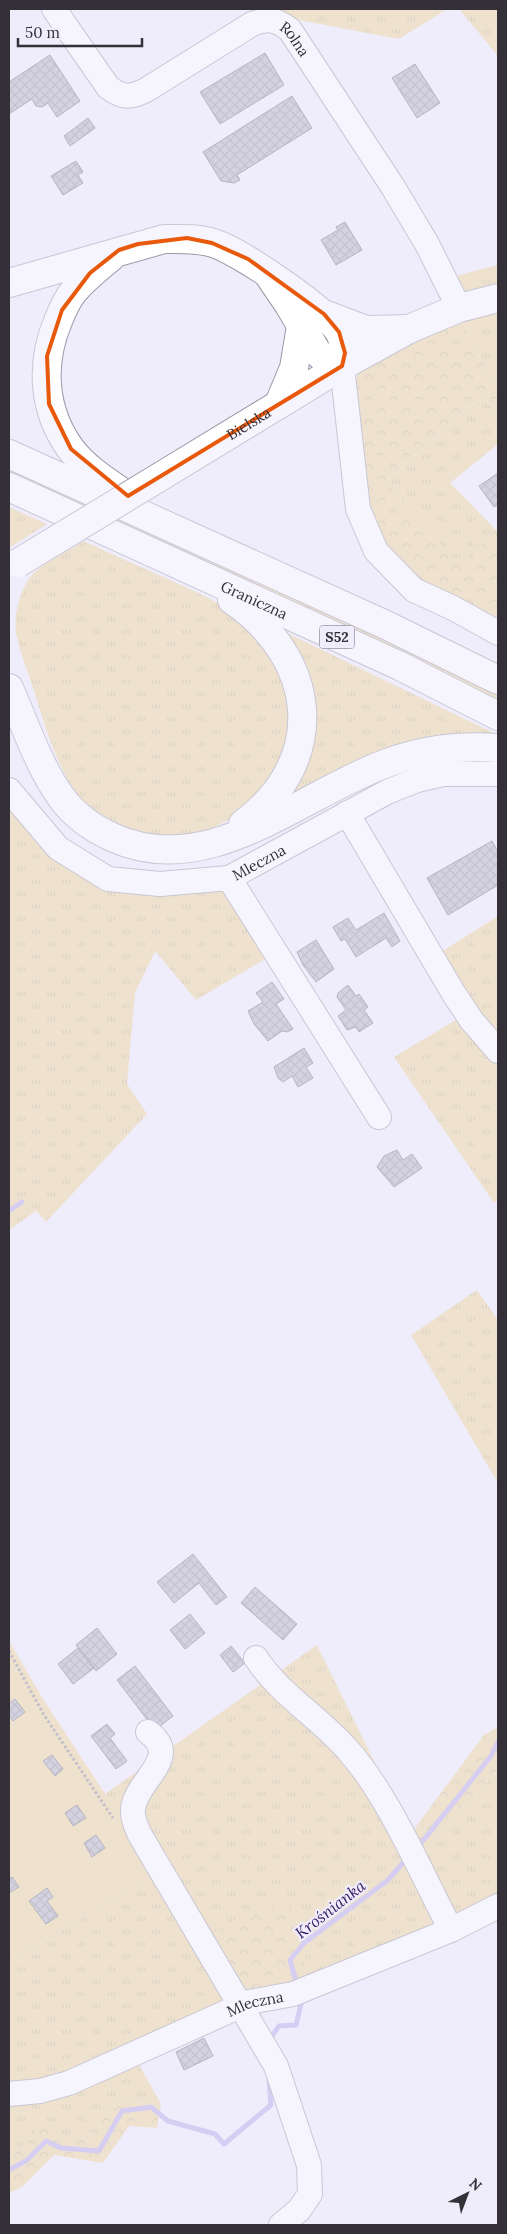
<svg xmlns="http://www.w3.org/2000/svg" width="507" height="2234" font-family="Lora,serif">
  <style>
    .grass { fill: url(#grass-tufts) }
    .forest { fill: url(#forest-crowns) }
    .garden { fill: #edd498 }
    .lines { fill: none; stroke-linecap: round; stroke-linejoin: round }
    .stream { stroke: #b9a9e6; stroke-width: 5 }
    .building { fill: url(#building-cross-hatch); stroke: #73707e }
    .minor-casing { stroke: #9c99a7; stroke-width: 26 }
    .major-casing { stroke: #9c99a7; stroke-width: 30 }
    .highway-casing { stroke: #9c99a7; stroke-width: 30 }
    .path { stroke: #8b8993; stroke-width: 3; stroke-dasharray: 2.5 2.5; stroke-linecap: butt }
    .minor { stroke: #fff; stroke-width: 24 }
    .major { stroke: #fff; stroke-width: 28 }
    .highway { stroke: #fff; stroke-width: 28 }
    .major-bridge-casing { stroke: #9c99a7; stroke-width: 30; stroke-linecap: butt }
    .major-bridge { stroke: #fff; stroke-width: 28 }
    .marked { fill: none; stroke: #e8590c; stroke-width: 4; stroke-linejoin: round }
    .labels { text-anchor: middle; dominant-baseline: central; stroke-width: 4.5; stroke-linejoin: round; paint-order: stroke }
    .shield { fill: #efecfb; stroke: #6b6972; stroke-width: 1 }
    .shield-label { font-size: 14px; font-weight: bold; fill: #333137 }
    .street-label { font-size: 15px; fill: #333137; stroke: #efecfb }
    .water-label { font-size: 16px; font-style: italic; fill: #371d63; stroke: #efecfb }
  </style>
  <defs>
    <pattern id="grass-tufts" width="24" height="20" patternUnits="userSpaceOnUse" patternTransform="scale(1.25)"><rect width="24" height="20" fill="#edd498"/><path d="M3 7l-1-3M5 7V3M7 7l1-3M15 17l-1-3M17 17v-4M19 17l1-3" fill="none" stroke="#ccb684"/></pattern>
    <pattern id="forest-crowns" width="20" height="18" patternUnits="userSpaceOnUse" patternTransform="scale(1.25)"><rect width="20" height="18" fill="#edd498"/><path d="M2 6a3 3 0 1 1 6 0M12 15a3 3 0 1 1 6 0" fill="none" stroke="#ccb684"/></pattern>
    <pattern id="building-cross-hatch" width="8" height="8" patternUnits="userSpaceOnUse" patternTransform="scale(1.25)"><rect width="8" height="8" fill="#b3b0bf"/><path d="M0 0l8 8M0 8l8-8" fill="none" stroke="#92909c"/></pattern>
  </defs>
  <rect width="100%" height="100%" fill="#efecfb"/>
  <!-- grass -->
  <path class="grass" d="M268,9h179l-48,30 -111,-21z
    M459,9h39v47z
    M498,265v23l-35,7 -11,-18z
    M498,307v76l-7,-3 -29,-59z
    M483,395l15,19v30l-48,39 45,46 -36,38 -72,-87z
    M9,465l489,227v10l-489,-226z
    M9,507l38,17 -38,24z
    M84,541c28,13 56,26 84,38 32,15 66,28 90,55 15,19 32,46 33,71 4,96 -99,166 -183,113 -7,-4 -16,-9 -22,-14 -32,-34 -42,-85 -57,-128 -5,-14 -10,-28 -13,-43 -3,-17 5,-49 19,-61 14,-12 33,-21 49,-31z
    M289,634l209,101 -220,72 12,-17z
    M9,802l32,45 63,39 66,6 57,-1 38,68 -69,41 -41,-49 -20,42 -8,91 20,30 -101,108 -10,-11 -27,19z
    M498,916v284l-4,3 -100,-146 67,-40 -36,-55z
    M477,1290l21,30v163l-87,-148z
    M317,1645l104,212 77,-88v130l-44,26 -221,78 -164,72 -60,9v-122l148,-89 -52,-79z
    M136,2059l25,45 -50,-1 -14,29 -17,6 -40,-11 -25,26 -6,3v-55z"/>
  <!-- forest -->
  <path class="forest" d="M462,321l29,59 7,3v31l-15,-19 -96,85 72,86 36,-37 3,3v96l-83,-49 -16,-15 -28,-42 -16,-103 1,-40 5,-12 11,-7z
    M498,1727v42l-77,88 -12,-21 75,-101z
    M289,1899l18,49 -4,31 -59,19 -39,-64z
    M111,2103l50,1 -4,24 -28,-2 -26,37 -49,-8 -32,32 -13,6v-37l6,-3 25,-27 40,12 17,-6z"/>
  <!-- garden -->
  <path class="garden" d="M9,1641l36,61 112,171 -148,89z"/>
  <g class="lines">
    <!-- stream -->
    <path class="stream" d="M9,1211l13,-9
      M417,1848l74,-92 7,-14
      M297,1985l-7,-25 14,-17 84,-63 20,-23
      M272,2036l7,-10 17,-1 5,-21
      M9,2170l18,-10 19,-19 15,7 38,3 23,-40 29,-4 17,14 47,13 9,10 47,-39 -2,-26"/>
  </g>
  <!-- building -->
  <path class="building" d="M265,53l19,32 -64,39 -20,-32z
    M50,55l30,46 -23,16 -9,-14 -6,4 -6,-1 -4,-7 -23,15v-32z
    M415,64l25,39 -23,15 -25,-40z
    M292,96l20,32 -75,47 3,5 -6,3 -13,-2 -18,-29z
    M88,118l7,10 -25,18 -6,-10z
    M76,161l7,11 -5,3 5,8 -20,12 -12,-19z
    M345,222l17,28 -26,15 -15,-25 17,-10 -2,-3z
    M498,473v31l-4,3 -15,-21z
    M492,841l6,11v33l-50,30 -21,-37z
    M384,913l16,28 -8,6 -6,-9 -30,19 -11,-18 -4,2 -8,-14 15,-9 8,12z
    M316,940l18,29 -18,13 -13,-17 -6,-13z
    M272,982l12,17 -8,5 17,25 -6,3 -5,-1 -14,10 -14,-17 -6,-13 15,-9 -7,-9z
    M348,985l8,11 3,-2 9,13 -4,3 9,13 -14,9 -3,-5 -9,3 -9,-14 8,-6 -9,-13 1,-4z
    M304,1048l9,15 -7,4 7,11 -15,9 -6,-11 -9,6 -5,-4 -4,-11z
    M397,1150l6,10 9,-6 10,14 -28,19 -17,-20 7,-11z
    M193,1554l34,43 -11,8 -17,-22 -25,20 -17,-21z
    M255,1587l42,37 -14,16 -42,-37z
    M190,1614l15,19 -20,16 -15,-19z
    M97,1628l20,26 -21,17 -20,-26z
    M231,1646l14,17 -12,9 -13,-17z
    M78,1648l16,20 -21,16 -15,-20z
    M135,1666l38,50 -18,14 -38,-50z
    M15,1699l10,13 -12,9 -4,-6v-11z
    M107,1724l8,10 -5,4 17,23 -11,8 -25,-33z
    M52,1755l11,14 -8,7 -12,-15z
    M77,1805l9,13 -13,8 -8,-13z
    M96,1835l9,13 -13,9 -8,-14z
    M12,1877l7,10 -10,6v-14z
    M47,1888l6,9 -6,4 11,15 -12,8 -17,-23z
    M204,2038l9,18 -29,14 -8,-18z"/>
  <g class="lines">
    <!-- minor casing -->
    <g class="minor-casing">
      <g id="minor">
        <path id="s1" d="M54,9l54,78c14,11 22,11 38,3l106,-66c16,-6 24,-5 38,6l103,157 34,57 32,64"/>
        <path d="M342,366l16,143 18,42 38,39 39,18 45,25"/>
        <path id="s2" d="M9,790l49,58 50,31 52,5 69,-6 158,-86 30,-12 26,-6h55"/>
        <path d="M347,813l107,181 18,27 26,30"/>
        <path d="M229,878l150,239"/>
        <path d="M256,1658c24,37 62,58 91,91 42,47 74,124 104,181"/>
        <path d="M148,1732c35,25 -12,48 -15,77 -1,9 3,18 7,26l136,231 33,99 1,29 -11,16 -18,15"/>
        <path id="s3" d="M9,2094l31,-3 29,-8 180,-81 44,-8 158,-64 47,-24"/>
      </g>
    </g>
    <!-- major casing -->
    <g class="major-casing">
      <g id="major">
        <path id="s4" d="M163,475l179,-109 67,-37 50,-21 39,-10"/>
      </g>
    </g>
    <!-- highway casing -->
    <g class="highway-casing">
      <g id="highway">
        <path d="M111,257c-13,11 -26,21 -37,34 -7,8 -12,20 -16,30 -18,43 -15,89 12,127 13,18 34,32 52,44"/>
        <path d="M9,283l155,-44c16,0 33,-1 49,4 25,7 115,68 127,90 6,11 4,22 2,33l-15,-5 -10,-9 -28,-47 -21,-31"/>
        <path d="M324,314l42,16 43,-1"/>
        <path d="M279,404l15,-36 7,-42"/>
        <path d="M9,454l377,171 112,55"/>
        <path id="s5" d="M9,487l391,179 98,50"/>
        <path d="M232,600c85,58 98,159 11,224"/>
        <path d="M9,688c16,36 29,77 52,109 13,18 31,31 51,40 96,45 189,-43 275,-74 37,-14 72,-18 111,-15"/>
      </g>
    </g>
    <!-- path -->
    <path class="path" d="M9,1651l35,64 69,103"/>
    <!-- minor -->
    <use href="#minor" class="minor"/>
    <!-- major -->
    <use href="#major" class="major"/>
    <!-- highway -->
    <use href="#highway" class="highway"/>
    <!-- major-bridge casing -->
    <g class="major-bridge-casing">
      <path id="major-bridge" d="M18,563l145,-88"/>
    </g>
    <!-- major-bridge -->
    <use href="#major-bridge" class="major-bridge"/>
  </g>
  <!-- marked area -->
  <path d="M0 0H507V2234H0ZM187,238l25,5 36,16 76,55 15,18 6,21 -3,13 -214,130 -57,-47 -22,-45 -2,-48 15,-46 28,-37 29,-23 19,-6z" fill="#efecfb" fill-opacity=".55" fill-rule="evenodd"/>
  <path class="marked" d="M187,238l25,5 36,16 76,55 15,18 6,21 -3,13 -214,130 -57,-47 -22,-45 -2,-48 15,-46 28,-37 29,-23 19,-6z"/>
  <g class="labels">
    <!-- shield labels -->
    <rect class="shield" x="319.5" y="625.5" width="35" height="23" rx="4"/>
    <g class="shield-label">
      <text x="337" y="637">S52</text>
    </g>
    <!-- street labels -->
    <g class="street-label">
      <text stroke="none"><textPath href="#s1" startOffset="312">Rolna</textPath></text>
      <text stroke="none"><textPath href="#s4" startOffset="100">Bielska</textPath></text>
      <text stroke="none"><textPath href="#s5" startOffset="270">Graniczna</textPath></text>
      <text stroke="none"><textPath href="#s2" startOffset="290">Mleczna</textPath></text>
      <text stroke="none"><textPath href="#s3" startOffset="264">Mleczna</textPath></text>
    </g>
    <!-- water labels -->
    <g class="water-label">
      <text transform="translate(330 1909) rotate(-38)">Krośnianka</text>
    </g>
  </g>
  <!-- border -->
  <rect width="507" height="2234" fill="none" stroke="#333137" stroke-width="20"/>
  <!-- north arrow -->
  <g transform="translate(467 2194) rotate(42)" stroke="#efecfb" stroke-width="4" paint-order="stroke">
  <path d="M0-4L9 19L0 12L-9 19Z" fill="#333137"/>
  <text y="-8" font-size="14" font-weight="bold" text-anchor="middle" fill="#333137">N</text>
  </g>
  <!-- scale -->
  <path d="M18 38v8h124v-8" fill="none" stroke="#333137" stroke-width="2.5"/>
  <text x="25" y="38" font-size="15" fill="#333137" stroke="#efecfb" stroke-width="4" paint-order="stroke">50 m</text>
</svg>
